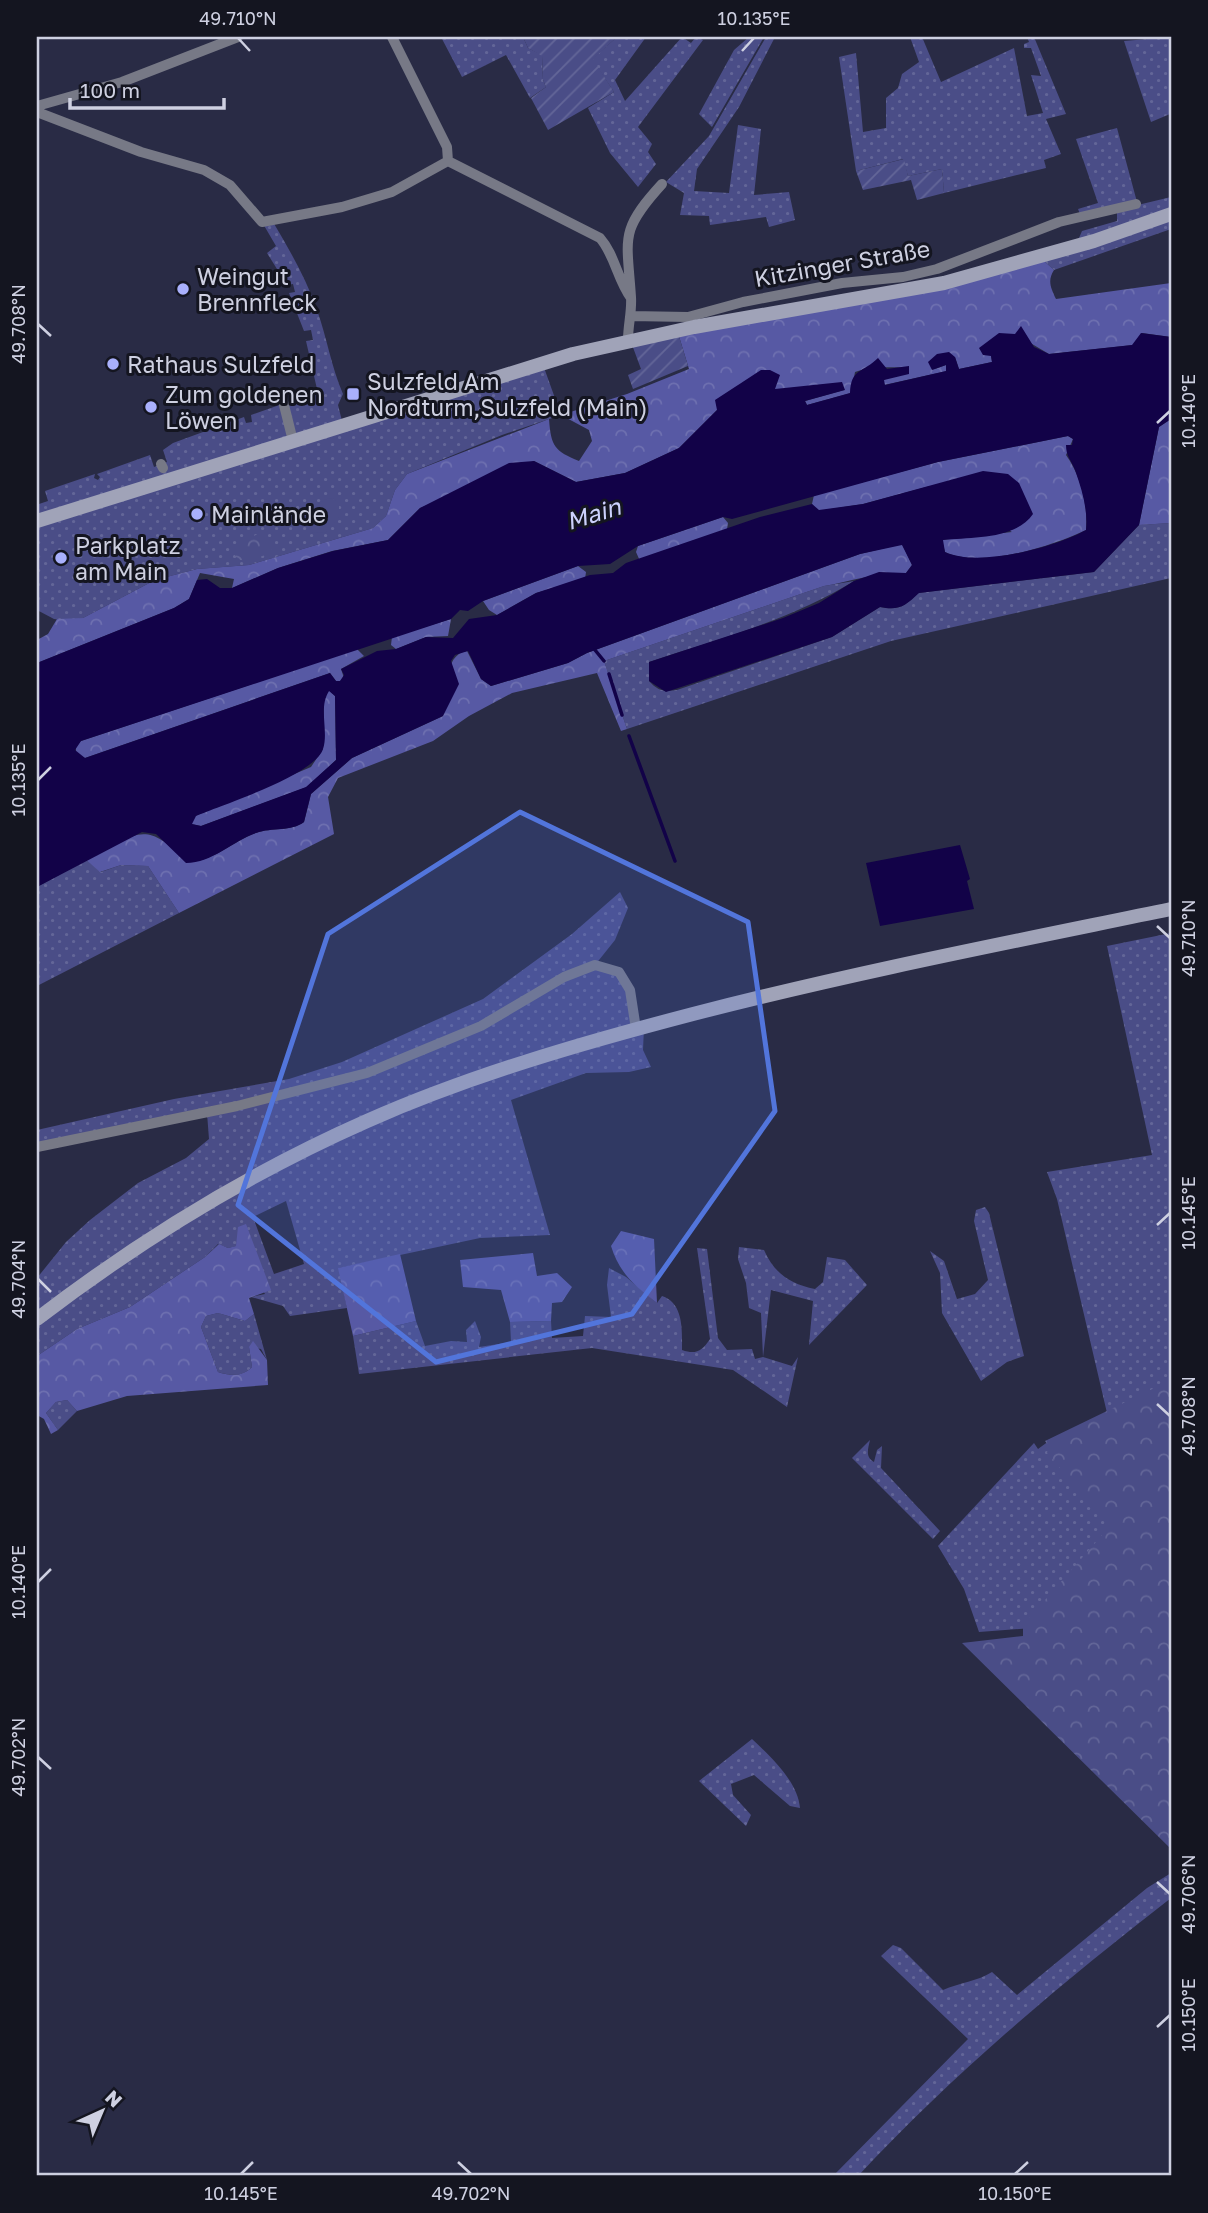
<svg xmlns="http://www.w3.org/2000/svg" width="1208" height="2213" font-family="'Golos Text',sans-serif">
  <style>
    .grass { fill: url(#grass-dots); fill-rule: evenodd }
    .forest { fill: url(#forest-crowns) }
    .park { fill: url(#park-crowns) }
    .garden { fill: url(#garden-furrows) }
    .pitch { fill: #4a4d87 }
    .water { fill: #120248; fill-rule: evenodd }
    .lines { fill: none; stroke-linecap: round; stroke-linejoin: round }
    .stream { stroke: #120248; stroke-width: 3.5 }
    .street { stroke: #777986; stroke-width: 10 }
    .secondary { stroke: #a0a3b8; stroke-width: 14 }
    .marked { fill: #5275db; fill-opacity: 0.2; stroke: #5275db; stroke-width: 5; stroke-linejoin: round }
    .ticks { fill: none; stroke: #ced0e1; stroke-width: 2.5 }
    .poi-dot { fill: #a9b0fc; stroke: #141520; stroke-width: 2.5 }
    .labels { text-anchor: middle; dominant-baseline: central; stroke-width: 6; stroke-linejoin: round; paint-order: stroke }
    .street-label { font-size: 23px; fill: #ced0e1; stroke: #141520 }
    .poi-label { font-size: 23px; fill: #ced0e1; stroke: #141520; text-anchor: start }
    .water-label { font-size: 24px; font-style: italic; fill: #ccd1fc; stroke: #141520 }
    .neatline { fill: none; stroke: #ced0e1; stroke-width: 2.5 }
    .ticks-label { font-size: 18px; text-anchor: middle; fill: #ced0e1 }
  </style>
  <defs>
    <pattern id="grass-dots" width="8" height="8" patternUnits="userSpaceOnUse" patternTransform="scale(1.75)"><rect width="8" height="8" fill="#4a4d87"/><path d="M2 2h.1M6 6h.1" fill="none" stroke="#636698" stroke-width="1.8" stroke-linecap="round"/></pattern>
    <pattern id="forest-crowns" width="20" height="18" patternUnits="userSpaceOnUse" patternTransform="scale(1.75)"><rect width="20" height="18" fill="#5759a4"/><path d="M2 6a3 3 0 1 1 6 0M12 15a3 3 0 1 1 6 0" fill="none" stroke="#6e70b0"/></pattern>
    <pattern id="park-crowns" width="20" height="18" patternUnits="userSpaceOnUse" patternTransform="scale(1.75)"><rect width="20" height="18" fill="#4a4d87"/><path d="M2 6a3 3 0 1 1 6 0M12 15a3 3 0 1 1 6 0" fill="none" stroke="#636698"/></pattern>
    <pattern id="garden-furrows" width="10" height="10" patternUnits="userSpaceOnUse" patternTransform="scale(1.75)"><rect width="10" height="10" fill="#4a4d87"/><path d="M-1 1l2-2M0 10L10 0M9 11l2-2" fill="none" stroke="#636698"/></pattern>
  </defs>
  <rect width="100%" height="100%" fill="#292b45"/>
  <!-- grass -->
  <path class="grass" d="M441,37h82l5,11 14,7 1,25 3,7 -16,11 -24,-43 -44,22z
    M617,37h29l-31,43 10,21 57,-64 9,6 5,-6 7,3 -65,87 14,17 -4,8 8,12 -18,23 -28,-34 -22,-45 26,-16 -22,-33z
    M749,37h15l-52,90 -13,-13 35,-64z
    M766,37h9l-36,70 -42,62 -3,22 35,2 9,-68 23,4 -7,66 35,-3 6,28 -26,7 -3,-10 -56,8 -1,-9 -29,-1 4,-22 -18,-11 43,-46z
    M910,37h12l19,45 73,-34 13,68 16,-3 -12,-38 10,1 -10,-28h-7v-4l5,-2 -2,-5h7l32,77 -20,5 15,35 -17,6 2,8 -102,25 -2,-24 -34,7 -5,-17 -47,12 -17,-114 17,-4 7,79 23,-4v-30l12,-10 4,-14 17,-12z
    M1171,37v80l-1,-3 -19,8 -27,-81z
    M1117,128l20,74 -57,12 -2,-5 20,-6 -22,-64z
    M1171,197v14l-88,30 -4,-3 3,-7 35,-10v-11z
    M1171,217v12l-117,41 -11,-10z
    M262,222h11c17,29 33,56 44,88 10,28 14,56 26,84l-5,11 5,20 199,-63 19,53 -59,20 -95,39 -12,16 -9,26 -13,12 -124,37 -52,4 -42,11 -72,38 -13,3 -16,-2 -17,-9v-113l2,7 9,-3 -3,-10 50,-17 -1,4 4,2 2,-3 -3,-3 53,-19 4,12 13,-5 -4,-12 10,-7 71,-26 2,6 6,-1 -1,-7 65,-23 6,3v-6h-5l-11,-48 7,-1 -2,-10 -7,1 -15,-38 6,-1 -2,-8 -6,1 -20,-32 9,-7z
    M1171,523v55l-280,63 -264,88 -23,-68 220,-75 30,-5c-63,39 -135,58 -205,81v19c9,10 15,11 28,9l155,-53 48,-30c19,4 25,-1 38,-14l176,-21 45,-47z
    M86,860l15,12 20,-7 27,1 31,47 -142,73v-99z
    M620,892l8,16 -13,32 -20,25 24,7 11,18 6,39 8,-2 -1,23 8,17 -22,5 -43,1 -75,27 39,135 -70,3 -141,30 8,40 -57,8 -7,-10 -32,-9 14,-3 -28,-48 -9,2 -10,-4 -13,13 -75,50 -53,22 -40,27v-78l29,-36 24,-22 48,-37 48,-25 23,-19 -2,-26 -170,34v-17l137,-31 115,-20 53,-17 141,-63 89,-65zM286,1201l18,63 -30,10 -21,-57z
    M1171,933v451l-33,236 -159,12 -15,-43 -26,-43 96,-103 4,6 15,-11 54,-25 -50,-214 -10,-27 105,-17 -45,-209z
    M985,1207l4,6 35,143 -17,6 -26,19 -39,-68 -2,-40 -10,-22 14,10 13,38 18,-5 13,-14 -14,-59 2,-11z
    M739,1247l25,3c10,23 26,34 51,39l8,-7 4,-25 18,3 22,25 -58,60 4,-44 -42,-11 -8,67 29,9 6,-9 -11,50 -54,-37 -141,-22 -233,26 -6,-38 63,-15 9,25 26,-5 16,1 -1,-12 9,-9 6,16 -2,10 32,-5 -1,-20 41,-1 1,17 31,-2 2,-20 26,1 -4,-32 2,-17 17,9 31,26 5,-7c22,7 20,35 20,54 14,5 20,1 28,-11l-13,-91 10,1 11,89 9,12 25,-1 3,10 8,-2 -2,-44 -12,-5 -3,-25 -8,-24z
    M218,1313l27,8 9,-7 13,46 -6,-11 -12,-2 3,20c-10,10 -21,9 -34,5l-17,-45 5,-11z
    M67,1400l10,11 -19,19 -12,-17 10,-11z
    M870,1440c-2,9 -5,17 4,22l3,-12 5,-4 -1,22 59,63 -7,8 -81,-81z
    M752,1739c19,18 46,43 48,69l-10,-2 -36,-31 -23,9 2,11 18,20 -5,11 -47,-45z
    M1171,1873v25c-111,86 -217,175 -313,278h-25l135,-137 -87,-83 12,-11 8,3 42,42c16,-7 35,-9 49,-18l25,23 130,-107z"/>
  <!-- forest -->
  <path class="forest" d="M1043,260l11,10c-7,11 -3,18 2,29l115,-16v54l-29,-4 -9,12 -84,9 -34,-20 -24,22 1,6 -33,7 -4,-12 -23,13 14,-5 1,6 -63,14v-5l25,-13c-18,1 -37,-2 -54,5l-4,21 -44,12 -2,-4 39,-11 -127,20 -38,38 -54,25 -49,9 -42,-21 -114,47 -32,32 -56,11 -54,17 -46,20 2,-9 -34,-6 -11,26 -15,9 -137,55v-23l11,-6 9,-15 26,-1 72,-38 42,-11 52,-4 124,-37 13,-12 9,-26 12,-16 142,-55c2,28 6,32 30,42l13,-20 -3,-11 -28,-15 66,-21 62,-25 -11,-36z
    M1171,419v104l-32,2 20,-98z
    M1068,436l5,3 -7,16c15,21 22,50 20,75 -33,16 -106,39 -141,22l-3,-12 70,-8 -82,-46 -67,18 -45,7 -6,-7 2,-9 124,-33z
    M723,517l5,6 -1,6 -87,32 -4,-9 2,-6z
    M902,544l10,21 -6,8c-29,-1 -54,8 -82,13l-220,75 23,68 -6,2 -24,-58 -85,20 -43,23 -36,25 -95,37 -10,19 6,37 -155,79 -31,-47 -27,-1 -21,7 -14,-12c49,-24 58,-44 100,2 26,1 47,-21 70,-29 16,-6 35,-1 48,-11l7,-28 41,-36 91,-42c3,-20 0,-62 24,-65l14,28 10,7 77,-23 19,-10 273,-99z
    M578,566l8,6 -1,7 -49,14 -39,22 -8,-5 -6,-9z
    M451,619l-3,17 -22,1 -30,12 -5,-4 1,-8z
    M357,649l7,7 -23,13 3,9 -4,3h-4l-6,-8 -245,85 -9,-4v-9l5,-4z
    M329,690l6,6 1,64 -29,27 -106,39 -10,-2 4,-8 116,-49 12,-18 1,-51z
    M246,1224l25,66 -22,8 5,16 -9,7 -27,-8 -12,3 -5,11 17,45c12,4 24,5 34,-5l-3,-20 4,-6 14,19 1,25 -141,11 -50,15 -10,-11 -11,2 -10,11 12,17 -7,4 -7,-15 -7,-4v-59l40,-27 53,-22 75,-50 14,-13 9,4 8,-2 2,-19z
    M621,1231l33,8 3,64c-21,-16 -38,-30 -46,-57z
    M533,1253l4,23 20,-3 15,14 -10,15 -10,1 -1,18 -41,1 -9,-32 -38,-3 -3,-27z
    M400,1254l16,67 -63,15 -15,-68z"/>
  <!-- park -->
  <path class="park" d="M259,534l12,7 1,11 -19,8h-14l-4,-4c2,-12 13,-19 24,-22z
    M1171,1380v469l-209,-206 61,-7v-11l87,-99 -63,-73 2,-7 -4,-5z"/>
  <!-- garden -->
  <path class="garden" d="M523,37h94l-24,22 21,33 -66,38 -17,-32 15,-11 -3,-7 -1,-24 -14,-8z
    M904,159l4,17 34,-7 2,24 -27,7 -6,-20 -48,10 -7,-19z
    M678,333l10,33 -55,23 -5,-14 13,-6 -10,-27z"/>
  <!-- pitch -->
  <path class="pitch" d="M332,498l7,5v14l-13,15 -13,1 -7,-8c1,-12 14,-27 26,-27z"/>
  <!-- water -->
  <path class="water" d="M1021,326l13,21 15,7 83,-9 9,-12 30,4v82l-12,8 -20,98 -45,47 -175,21c-14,13 -20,18 -39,14l-48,30 -166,55 -17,-11v-19l134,-44 36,-15 35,-22 25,-9 27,1 6,-8 -10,-20 -42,9 -273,99 -19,10 -77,23 -10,-7 -13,-28 -13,4 -4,6 8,23 -16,32 -91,42 -41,36 -7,28c-13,10 -32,5 -48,11 -23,8 -44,30 -70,30l-30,-29 -14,-2 -105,55v-224l137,-55 15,-9 8,-19 10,-1 13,9h12l46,-20 55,-17 55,-11 32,-32 89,-45 25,-2 42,21 49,-9 54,-25 38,-38 -2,-10 46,-30h9l10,5 -5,14 67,-7 3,8 -40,11 2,4 43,-12c1,-25 13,-20 28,-35l9,11 22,-3v8l-25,6 1,5 61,-14v-6l-14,5 -4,-8 9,-8 12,-2 6,5 4,12 33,-7 -1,-6 -8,-1 -4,-7 20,-15 16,1zM1068,436l5,3 -1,6h-6c0,11 5,15 9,25 7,20 13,39 11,60 -31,17 -107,38 -141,22l-2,-12c29,-3 72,0 90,-26l-14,-31 -11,-9 -25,-3 -120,33 -44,6 -7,-6 -52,13 -134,46 -13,10 -23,2 -54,18 -39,22 -28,4 -16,19 -27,-1 -30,12 -19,2 -36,18 3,6 -4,6h-4l-6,-8 -245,85 -10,-8 6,-9 370,-122 9,-9 8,1 15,-10 95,-35 32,-2 28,-18 85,-29 9,2 206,-57zM329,691l6,5 1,64 -30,27 -105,39 -9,-2 4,-8c26,-11 119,-41 127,-67 6,-18 -5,-41 6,-58z
    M960,845l10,34 -3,2 7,28 -94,17 -14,-63z"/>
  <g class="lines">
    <!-- stream -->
    <path class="stream" d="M595,650l9,11
      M609,674l13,41
      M629,736l46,125"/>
    <!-- street -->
    <path class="street" d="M392,37l55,110 1,14
      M37,106l85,-24 116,-45
      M37,112l104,40 63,18 26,15 32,37 80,-15 50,-15 56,-31
      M448,161l152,77c15,17 17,41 31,60
      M631,316l57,1 55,-15 99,-19 61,-6 34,-8 122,-47 77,-18
      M628,340c0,-15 4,-28 3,-43 -4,-60 -12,-66 31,-113
      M282,397l11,44
      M161,464l2,4
      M37,1147l200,-41 130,-33 114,-47 83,-49 31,-12 24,7 11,18 6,39"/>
    <!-- secondary -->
    <path class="secondary" d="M37,521l536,-167 121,-27 250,-44 150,-42 77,-27
      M37,1319c102,-78 212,-146 330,-198 104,-46 215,-78 326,-107 158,-41 318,-72 478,-105"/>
  </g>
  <!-- marked area -->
  <path class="marked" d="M520,812l228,110 27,189 -143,203 -196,48 -198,-157 90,-271z"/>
  <!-- ticks -->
  <path class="ticks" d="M238,38l12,13M742,51l12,-13M38,324l13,12M1157,423l13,-12M38,780l13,-13M1157,926l13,12M1157,1225l13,-12M38,1279l13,13M1157,1404l13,12M38,1582l13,-13M38,1757l13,12M1157,1882l13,12M1157,2027l13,-12M458,2162l13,12M241,2174l12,-12M1015,2174l13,-12"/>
  <!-- markers -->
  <g class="poi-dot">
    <circle cx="183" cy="289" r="7"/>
    <circle cx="113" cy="364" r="7"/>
    <rect x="346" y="387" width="14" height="14" rx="3.5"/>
    <circle cx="151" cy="407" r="7"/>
    <circle cx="197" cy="514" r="7"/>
    <circle cx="61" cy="558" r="7"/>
  </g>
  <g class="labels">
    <!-- street labels -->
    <g class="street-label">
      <text transform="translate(842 263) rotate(-10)">Kitzinger Straße</text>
    </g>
    <!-- poi labels -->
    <g class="poi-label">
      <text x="197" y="276">Weingut<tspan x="197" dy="26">Brennfleck</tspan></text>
      <text x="127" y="364">Rathaus Sulzfeld</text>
      <text x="367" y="381">Sulzfeld Am<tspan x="367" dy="26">Nordturm,Sulzfeld (Main)</tspan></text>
      <text x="165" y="394">Zum goldenen<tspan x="165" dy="26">Löwen</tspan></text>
      <text x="211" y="514">Mainlände</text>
      <text x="75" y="545">Parkplatz<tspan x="75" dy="26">am Main</tspan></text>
    </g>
    <!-- water labels -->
    <g class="water-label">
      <text transform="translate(593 513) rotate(-17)">Main</text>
    </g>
  </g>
  <!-- border -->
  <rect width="1208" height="2213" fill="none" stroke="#141520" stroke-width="77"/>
  <!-- north arrow -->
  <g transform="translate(102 2111) rotate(44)" stroke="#141520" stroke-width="5" paint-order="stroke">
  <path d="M0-5L12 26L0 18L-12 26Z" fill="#ced0e1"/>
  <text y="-10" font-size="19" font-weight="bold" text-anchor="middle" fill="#ced0e1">N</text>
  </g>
  <!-- scale -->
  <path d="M70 98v10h154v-10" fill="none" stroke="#ced0e1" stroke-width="3.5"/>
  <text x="80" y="98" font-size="21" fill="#ced0e1" stroke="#141520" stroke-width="5" paint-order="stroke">100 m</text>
  <rect x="38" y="38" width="1132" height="2136" class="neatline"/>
  <g class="ticks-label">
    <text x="238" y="25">49.710°N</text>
    <text x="754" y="25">10.135°E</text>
    <text transform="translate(19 324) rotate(-90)" y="6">49.708°N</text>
    <text transform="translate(1189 411) rotate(-90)" y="6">10.140°E</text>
    <text transform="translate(19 780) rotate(-90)" y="6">10.135°E</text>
    <text transform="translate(1189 938) rotate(-90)" y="6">49.710°N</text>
    <text transform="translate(1189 1213) rotate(-90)" y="6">10.145°E</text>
    <text transform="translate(19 1279) rotate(-90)" y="6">49.704°N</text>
    <text transform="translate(1189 1416) rotate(-90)" y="6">49.708°N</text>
    <text transform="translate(19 1582) rotate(-90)" y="6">10.140°E</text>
    <text transform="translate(19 1757) rotate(-90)" y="6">49.702°N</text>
    <text transform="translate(1189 1894) rotate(-90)" y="6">49.706°N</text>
    <text transform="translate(1189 2015) rotate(-90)" y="6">10.150°E</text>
    <text x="241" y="2200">10.145°E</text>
    <text x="471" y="2200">49.702°N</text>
    <text x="1015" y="2200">10.150°E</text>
  </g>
</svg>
